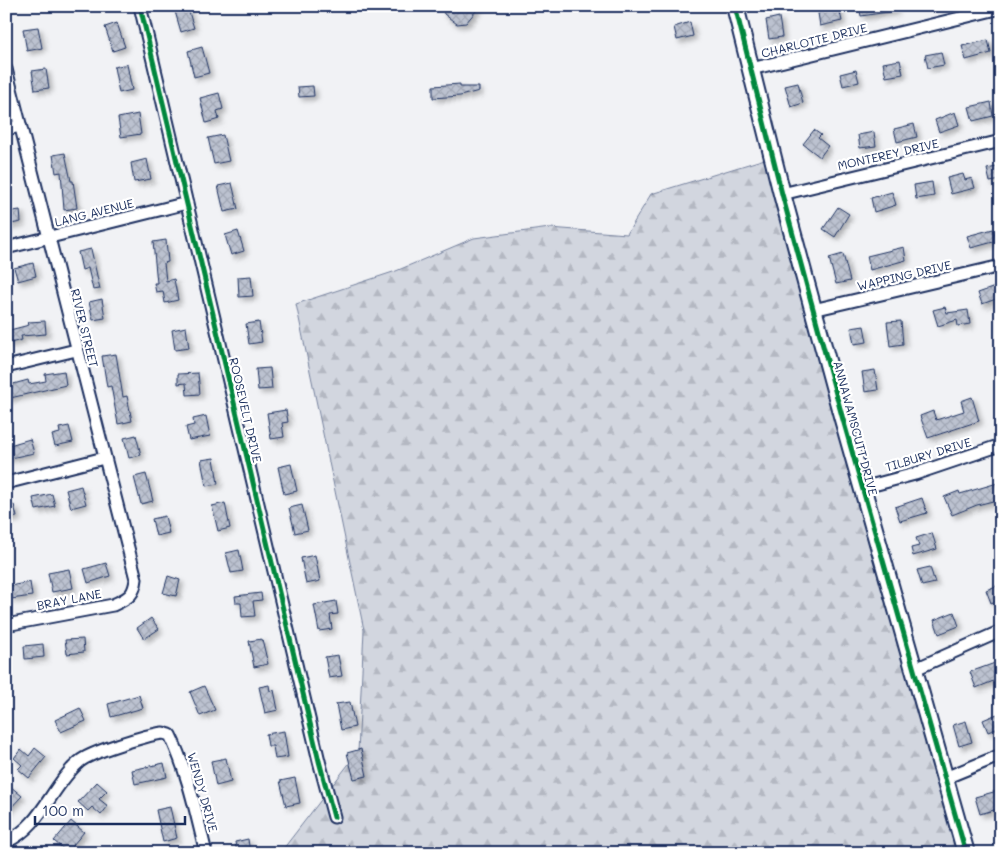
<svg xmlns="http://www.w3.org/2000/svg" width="1007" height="859" font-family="Mali,sans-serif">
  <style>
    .forest { fill: url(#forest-firs); stroke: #76829e }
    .building { fill: url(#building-cross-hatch); stroke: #1b2f5e; filter: url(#shadow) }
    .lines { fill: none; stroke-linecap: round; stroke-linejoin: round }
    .street-casing { stroke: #1b2f5e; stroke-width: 15 }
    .secondary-casing { stroke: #1b2f5e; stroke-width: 20 }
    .street { stroke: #fff; stroke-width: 11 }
    .secondary { stroke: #fff; stroke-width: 16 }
    .cycleway-casing { stroke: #fff; stroke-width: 8 }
    .cycleway { stroke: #00873e; stroke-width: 5 }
    .labels { text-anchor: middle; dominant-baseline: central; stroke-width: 4.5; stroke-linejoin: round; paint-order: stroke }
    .street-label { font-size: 12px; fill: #1b2f5e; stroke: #fff }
  </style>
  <defs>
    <pattern id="forest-firs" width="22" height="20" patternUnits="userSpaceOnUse" patternTransform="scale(1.25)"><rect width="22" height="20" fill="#d2d6df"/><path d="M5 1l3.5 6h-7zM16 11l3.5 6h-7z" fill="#b4b8c2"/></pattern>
    <pattern id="building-cross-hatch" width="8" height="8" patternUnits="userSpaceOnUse" patternTransform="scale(1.25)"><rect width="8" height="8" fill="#bcc2d0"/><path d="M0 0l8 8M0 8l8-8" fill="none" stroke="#a1a7b5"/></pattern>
    <filter id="shadow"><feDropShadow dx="3.5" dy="3.5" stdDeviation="2.5" flood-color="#0004"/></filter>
  </defs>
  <rect width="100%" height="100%" fill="#f1f2f5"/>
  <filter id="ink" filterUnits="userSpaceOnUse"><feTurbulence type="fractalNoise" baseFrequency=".02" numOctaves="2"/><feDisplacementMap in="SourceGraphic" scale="10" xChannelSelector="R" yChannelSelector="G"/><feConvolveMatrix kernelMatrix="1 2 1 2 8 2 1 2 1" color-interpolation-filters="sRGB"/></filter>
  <g filter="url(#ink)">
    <!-- forest -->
    <path class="forest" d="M768,158l194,695h-682l78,-101 6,-122 -68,-326 100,-33 78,-33 76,-10 77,6 24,-40z"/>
    <!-- building -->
    <path class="building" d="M178,6h9l7,22 -13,4 -7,-24z
      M442,6h38l-14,17 -9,1 -13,-10z
      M859,6h36v5l-34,5z
      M839,8l3,13 -22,5 -2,-13z
      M779,17l3,20 -13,2 -3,-19z
      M690,22l3,14 -16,4 -3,-13z
      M117,23l8,24 -12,4 -8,-24z
      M38,27l4,21 -15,3 -4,-22z
      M988,40l3,13 -25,7 -4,-14z
      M202,47l7,26 -15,4 -6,-26z
      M941,52l3,13 -16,3 -3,-13z
      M900,60l3,14 -17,3 -3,-14z
      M127,64l5,26 -13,3 -5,-26z
      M46,69l3,19 -14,2 -3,-19z
      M856,70l3,12 -16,4 -3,-12z
      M798,83l5,20 -12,4 -6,-21z
      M460,84v3h19v4l-19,5 -27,2v-12z
      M313,86l1,10 -15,1 -1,-10z
      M219,93l4,16 -6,2 2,8 -13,4 -6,-25z
      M991,102l2,14 -20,5 -4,-14z
      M955,112l4,13 -20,7 -4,-12z
      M138,114l3,20 -20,3 -3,-19z
      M914,124l3,13 -20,5 -3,-13z
      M814,130l7,5 -3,3 10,8 -8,11 -17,-13z
      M874,132l2,14 -16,2 -2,-13z
      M223,135l6,26 -15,3 -6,-26z
      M65,153l6,28h2l4,27 -13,2 -3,-38 -5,1 -3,-18z
      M147,159l4,20 -17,3 -3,-19z
      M1001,166v14l-11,2 -3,-13z
      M963,174l2,6 7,-2 3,10 -24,6 -4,-16z
      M932,182l2,14 -18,3 -2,-14z
      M232,183l6,26 -14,3 -6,-26z
      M892,192l4,13 -22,7 -3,-14z
      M838,207l11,7 -14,23 -12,-8z
      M20,210l1,12 -15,3v-13z
      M993,229l4,12 -26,7 -4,-12z
      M238,231l6,20 -13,4 -6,-20z
      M166,240l2,22 -4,1 2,18 8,-2 4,21 -13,3 -2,-12 -7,1 -2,-9h3l-4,-41z
      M904,247l2,13 -36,10 -3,-14z
      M91,249l9,40 -7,1 -5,-22 -6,2 -4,-18z
      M843,254l7,27 -14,3 -7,-26z
      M33,263l3,13 -18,5 -4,-13z
      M251,276l2,20 -14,1 -1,-20z
      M995,287l4,11 -17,6 -4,-11z
      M102,299l3,19 -12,2 -4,-18z
      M945,307l2,6 21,-3 2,14 -12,2 -1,-6 -19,6 -5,-16z
      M45,321l1,13 -25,2 1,4 -16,4v-13l23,-6 -1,-3z
      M901,321l2,23 -13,2 -3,-24z
      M259,322l3,20 -13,2 -3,-20z
      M864,326l3,16 -13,2 -3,-16z
      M186,327l3,21 -14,2 -3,-20z
      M116,354l7,43 4,-1 5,25 -14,3 -7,-38 -4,1 -5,-31z
      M270,368l2,21 -14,1 -2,-21z
      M875,370l3,20 -13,2 -3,-20z
      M64,371l2,14 -60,14v-13l22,-6 1,4 17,-3 -1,-7z
      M198,373l2,21 -13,1 -1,-12 -8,1v-10z
      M972,397l7,24 -51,17 -8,-22 13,-5 3,9 28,-9 -3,-10z
      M286,410l2,12 -6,1 2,14 -13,2 -4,-26z
      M206,416l4,20 -21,4 -3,-13 8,-2 -1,-6z
      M69,426l4,16 -18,4 -3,-11 8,-2 -1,-5z
      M136,435l5,20 -12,3 -5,-20z
      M30,439l4,14 -28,6v-13z
      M214,458l4,26 -12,2 -5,-26z
      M291,464l6,27 -13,3 -6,-27z
      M146,474l7,27 -12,3 -7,-27z
      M1001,482v17l-24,6 -25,10 -8,-18 15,-6 1,3z
      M81,486l5,18 -15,4 -5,-18z
      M52,494l3,12 -19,4 -3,-12z
      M922,498l5,15 -27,8 -5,-14z
      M225,503l5,25 -12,3 -6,-25z
      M14,505l3,12 -11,2v-12z
      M302,505l6,25 -13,3 -6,-25z
      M165,516l4,17 -13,3 -4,-17z
      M932,533l5,16 -24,7 -2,-8 8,-2 -3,-8z
      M239,550l4,21 -12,2 -5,-20z
      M315,555l5,26 -14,3 -5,-26z
      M106,563l4,13 -22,7 -4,-14z
      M930,567l5,16 -13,3 -5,-16z
      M69,569l4,19 -21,4 -4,-19z
      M168,576l12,4 -4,16 -13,-3z
      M30,582l2,14 -21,3 -1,-13z
      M1001,584v15l-10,4 -5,-13z
      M261,593l1,7 -9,1 2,15 -13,1 -1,-14h-5l-1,-7z
      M336,601l2,13 -8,1 2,14 -13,2 -5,-26z
      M954,612l5,14 -20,8 -5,-14z
      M151,618l8,11 -15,10 -7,-11z
      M83,639l1,13 -17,2 -2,-14z
      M262,639l6,25 -14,3 -5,-26z
      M43,644l1,13 -19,2 -1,-13z
      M338,655l4,21 -13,2 -4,-21z
      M995,663l6,15 -25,10 -6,-16z
      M269,685l1,6 4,-1 4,20 -13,3 -6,-26z
      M204,686l11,24 -15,6 -10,-24z
      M139,695l4,13 -32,9 -3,-13z
      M350,702l5,25 -14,3 -5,-26z
      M80,708l6,13 -25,11 -6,-12z
      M997,714l4,13 -13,5 -5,-12z
      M966,721l6,21 -13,4 -6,-21z
      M284,731l4,26 -13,2 -2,-13h-5l-2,-12z
      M35,748l11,9 -17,21 -11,-9 4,-4 -8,-7 7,-9 8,7z
      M361,749l6,27 -13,3 -7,-26z
      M226,758l5,24 -15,4 -5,-25z
      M164,763l3,14 -32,7 -3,-14z
      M295,778l5,25 -14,3 -6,-25z
      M97,782l10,9 -8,8 9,7 -7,9 -9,-8 -4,4 -10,-9z
      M10,786l12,10 -16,17v-22z
      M1001,790v18l-21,6 -5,-17z
      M170,807l7,31 -14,4 -7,-32z
      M71,821l13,11 -17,20 -13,-11z
      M248,839l2,14h-13l-2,-11z"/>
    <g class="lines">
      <!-- street casing -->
      <g class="street-casing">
        <path id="street" d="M140,6l179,755 15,56
          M6,69l130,510c-2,18 -9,19 -23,26l-107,20
          M751,69l250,-61
          M6,129l14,-3
          M782,194l219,-53
          M6,248l181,-45
          M813,310l188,-44
          M6,367l70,-17
          M6,483l98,-25
          M862,488l53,-14 86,-29
          M913,670l88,-39
          M945,778l56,-23
          M6,842c36,-16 45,-56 73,-80 11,-10 68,-27 84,-29l7,2c18,37 26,78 36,118"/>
      </g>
      <!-- secondary casing -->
      <g class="secondary-casing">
        <path id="secondary" d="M735,6l47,188 60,222 124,437"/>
      </g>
      <!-- street -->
      <use href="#street" class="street"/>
      <!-- secondary -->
      <use href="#secondary" class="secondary"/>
      <!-- cycleway casing -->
      <g class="cycleway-casing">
        <path id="cycleway" d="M140,6l179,755 15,56
          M735,6l47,188 60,222 124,437"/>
      </g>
      <!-- cycleway -->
      <use href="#cycleway" class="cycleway"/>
    </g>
  </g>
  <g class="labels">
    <!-- street labels -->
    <g class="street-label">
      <text transform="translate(814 40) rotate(-14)">CHARLOTTE DRIVE</text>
      <text transform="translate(888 154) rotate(-13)">MONTEREY DRIVE</text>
      <text transform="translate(94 212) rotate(-14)">LANG AVENUE</text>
      <text transform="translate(904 275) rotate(-13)">WAPPING DRIVE</text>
      <text transform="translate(85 328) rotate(76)">RIVER STREET</text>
      <text transform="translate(246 410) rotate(77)">ROOSEVELT DRIVE</text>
      <text transform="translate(856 428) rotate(75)">ANNAWAMSCUTT DRIVE</text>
      <text transform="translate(928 454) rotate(-17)">TILBURY DRIVE</text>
      <text transform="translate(69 599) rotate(-11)">BRAY LANE</text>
      <text transform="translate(203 792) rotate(74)">WENDY DRIVE</text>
    </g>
  </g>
  <!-- margin -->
  <rect width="1007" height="859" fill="none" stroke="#fff" stroke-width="25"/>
  <rect x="12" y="12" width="982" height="834" fill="none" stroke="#1b2f5e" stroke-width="2" filter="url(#ink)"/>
  <!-- scale -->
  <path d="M35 816v8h150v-8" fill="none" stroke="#1b2f5e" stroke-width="2.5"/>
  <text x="42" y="816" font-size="15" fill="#1b2f5e" stroke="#ffffff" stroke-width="4" paint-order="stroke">100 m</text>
</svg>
